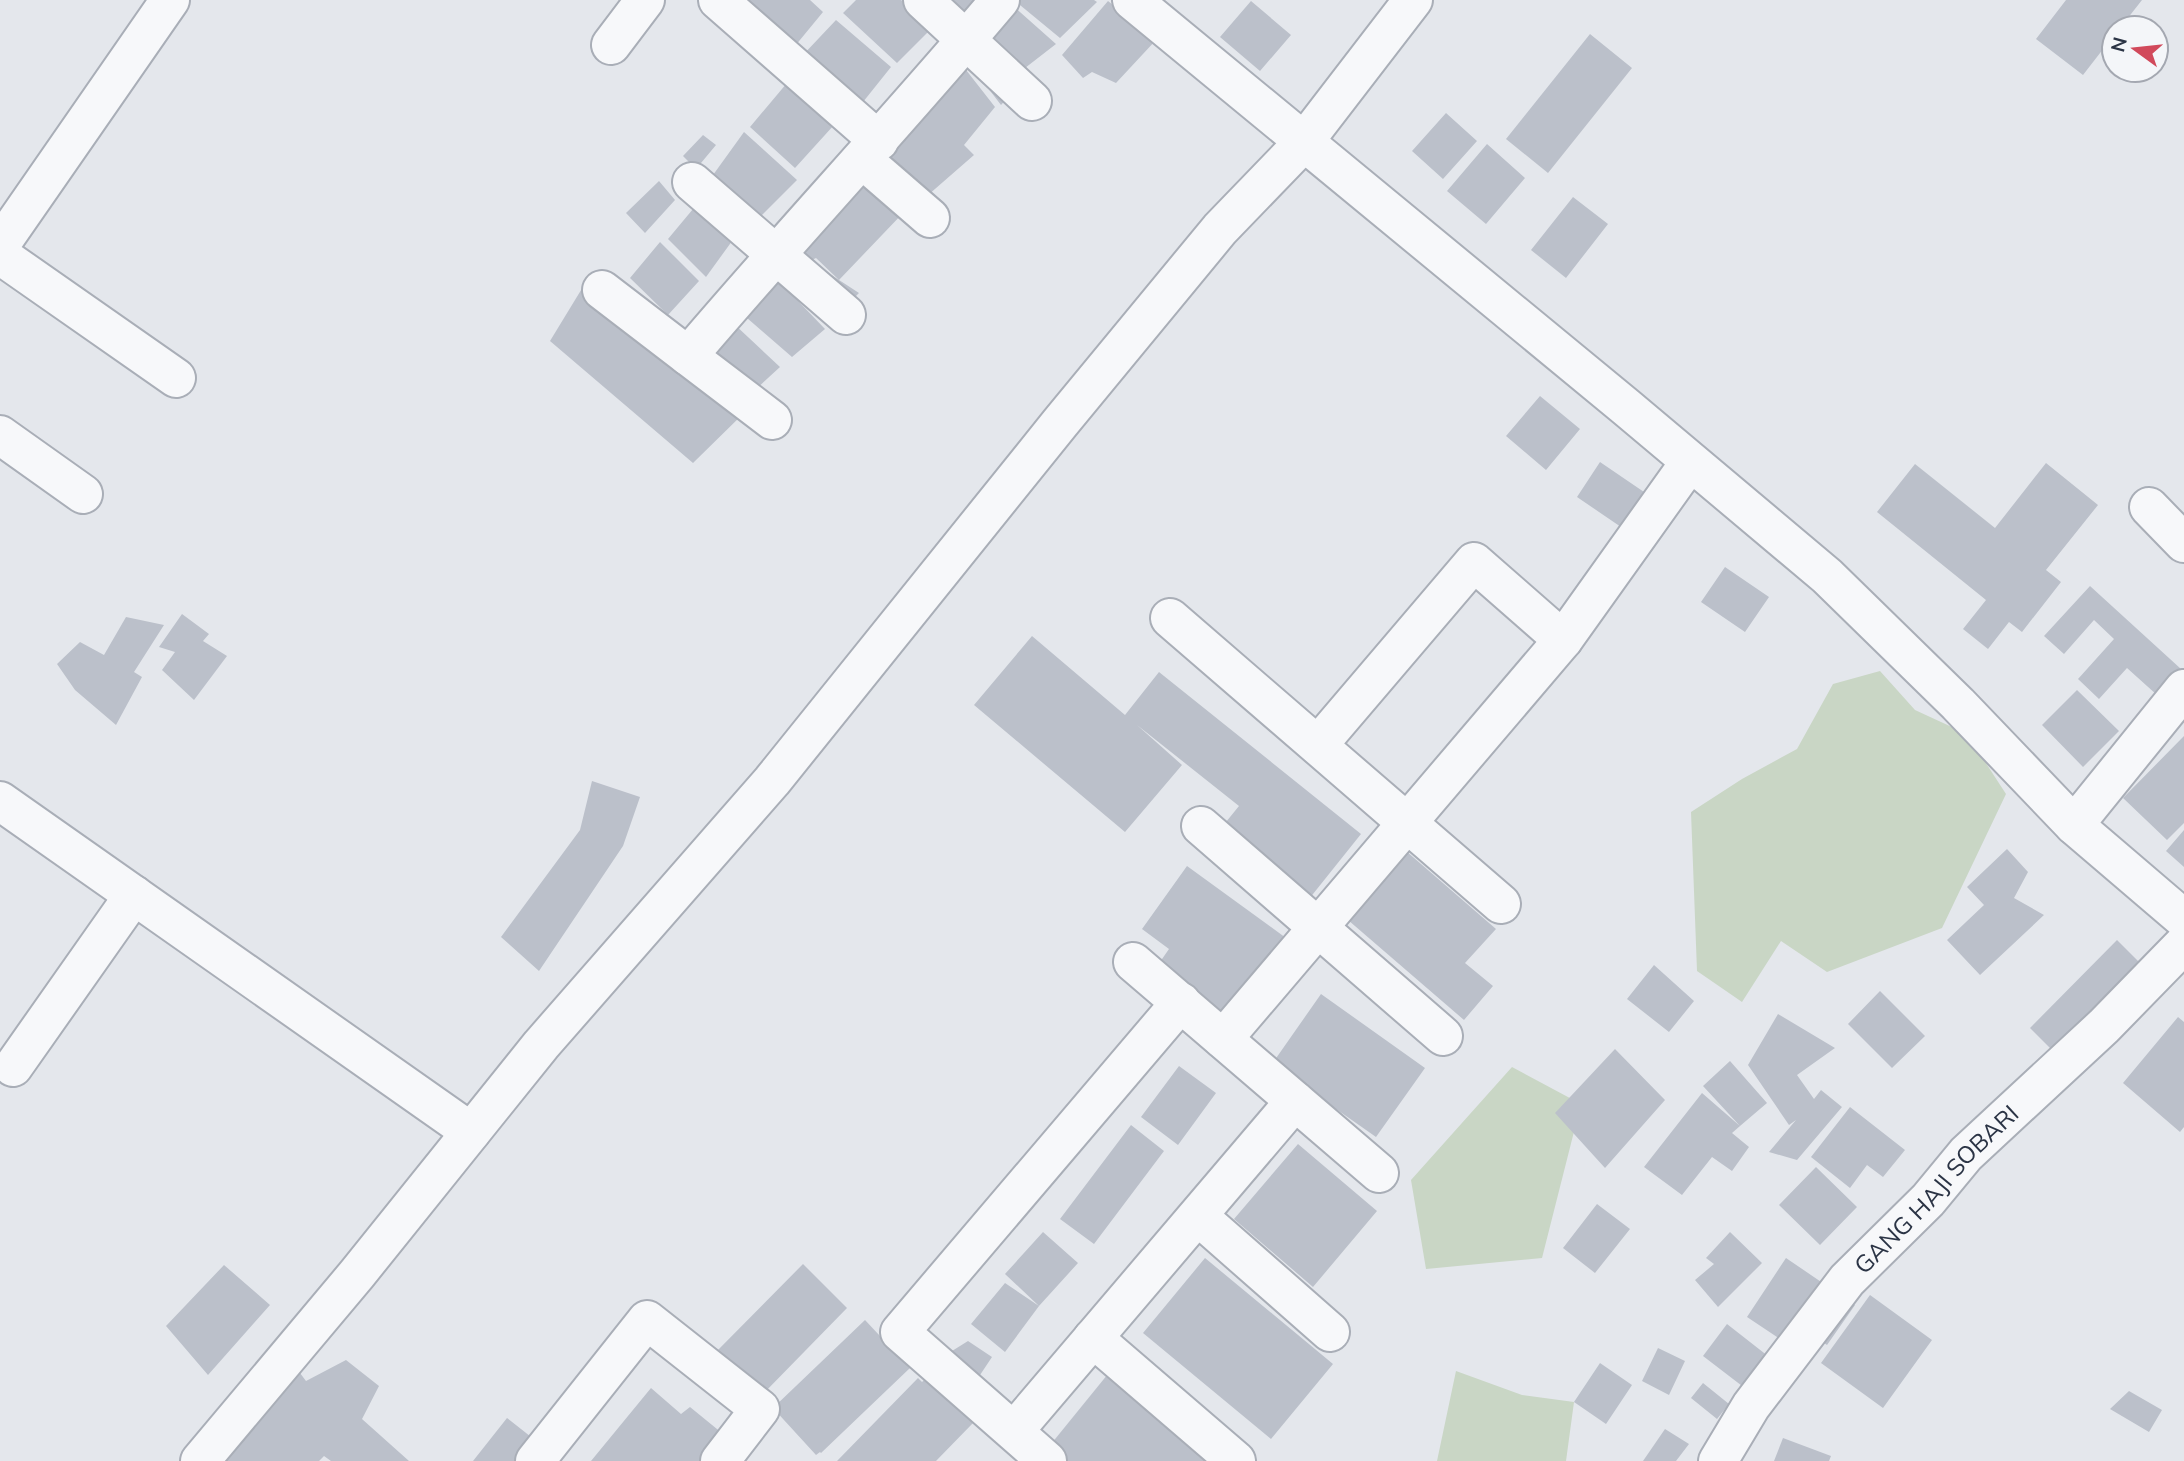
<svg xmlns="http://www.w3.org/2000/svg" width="2184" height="1461" font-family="Mulish,sans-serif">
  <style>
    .green { fill: #c9d6c5 }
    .building { fill: #bbc0ca }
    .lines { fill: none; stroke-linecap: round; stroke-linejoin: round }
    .minor-casing { stroke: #a9aeb7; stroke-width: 42 }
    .minor { stroke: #f7f8fa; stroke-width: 38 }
    .labels { text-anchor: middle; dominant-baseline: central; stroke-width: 5; stroke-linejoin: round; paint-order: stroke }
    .street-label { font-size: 24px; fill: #2b3445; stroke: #f4f6f9 }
  </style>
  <rect width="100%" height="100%" fill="#e4e7ec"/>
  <!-- green -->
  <path class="green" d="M1880,671l35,39 52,24 39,60 -64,134 -115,44 -46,-31 -39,61 -45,-31 -6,-159 51,-33 55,-30 36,-65z
    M1512,1067l69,37 -39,154 -116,11 -15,-89z
    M1456,1371l66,24 52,7 -8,59h-129z"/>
  <!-- building -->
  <path class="building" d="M738,0h72l13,12 -28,34z
    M856,0h45l33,26 -37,37 -54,-50z
    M946,0h34l-14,17z
    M1014,0h80l3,2 -37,36z
    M2066,0h76l-22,28h-6v7l-31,40 -47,-36z
    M1108,1l48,39 -40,43 -24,-11 -9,6 -21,-23z
    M1251,1l40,34 -31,36 -40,-34z
    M1011,4l45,40 -40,31 6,7 -21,23 -36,-47z
    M836,20l55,47 -32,40 -57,-51z
    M1590,34l42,34 -84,105 -42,-34z
    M959,61l36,46 -31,38 10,10 -62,54 -43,-38z
    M787,83l47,42 -39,43 -45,-41z
    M1446,113l31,28 -34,38 -31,-28z
    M744,132l53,48 -38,38 -46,-43z
    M703,135l13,10 -20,24 -13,-13z
    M1487,144l38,34 -39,46 -39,-33z
    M863,175l41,37 -65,68 20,13 -29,29 -13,-57 22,15 -23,-22 -8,4 -12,-14z
    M659,181l16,19 -30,33 -19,-20z
    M1573,197l35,27 -42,54 -35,-28z
    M698,203l37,34 -29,40 -38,-38z
    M660,242l39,39 -31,34 -38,-37z
    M589,277l157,134 -53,52 -143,-122z
    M775,277l50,52 -33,28 -45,-39z
    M733,323l47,44 -37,34 -45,-42z
    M1540,396l40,33 -34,41 -40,-34z
    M1600,462l44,30 -23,35 -44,-30z
    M2046,463l52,42 -52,65 15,12 -39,50 -13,-10 -21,27 -25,-20 23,-29 -109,-88 38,-48 80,64z
    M1725,567l44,30 -24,35 -44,-30z
    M2090,586l91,83 -24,26 -30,-27 -28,31 -21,-20 36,-40 -20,-19 -30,34 -20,-18z
    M182,614l27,20 -6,7 24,15 -33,44 -32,-30 13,-18 -16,-5z
    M126,617l38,8 -30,47 8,5 -26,48 -41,-35 -18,-26 23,-22 24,13z
    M1032,636l93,79 34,-43 202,162 -56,70 -88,-71 22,-27 -102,-81 45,40 -57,67 -151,-127z
    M2077,690l42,41 -36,36 -41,-42z
    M2184,736v87l-17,17 -44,-42z
    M592,781l48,16 -17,49 -84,125 -38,-34 79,-107z
    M2184,830v37l-18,-16z
    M2007,849l21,23 -14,26 30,17 -64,60 -33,-35 37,-35 -17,-18z
    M1406,851l90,78 -31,34 28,23 -29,34 -116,-100z
    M1187,866l99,72 -62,86 -71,-52 16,-23 -27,-20z
    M2117,940l46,46 -111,64 -22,-22z
    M1654,965l40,36 -25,31 -42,-33z
    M1880,991l45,45 -33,32 -44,-44z
    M1321,994l104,74 -49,69 -104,-73z
    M1778,1014l57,34 -38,27 17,24 7,-9 21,17 -45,53 -28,-8 27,-32 -7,5 -41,-60z
    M2178,1017l6,5v105l-4,5 -57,-49z
    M1615,1049l50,51 -60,68 -50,-55z
    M1730,1061l37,42 -27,23 -37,-40z
    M1179,1066l37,27 -38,52 -37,-28z
    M1702,1093l38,33 -8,7 17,14 -17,24 -20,-14 -30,38 -38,-28z
    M1850,1107l55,43 -22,27 -16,-12 -17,23 -39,-31z
    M1131,1125l33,26 -70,93 -34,-25z
    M1298,1144l79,67 -64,76 -79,-68z
    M1816,1167l41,40 -37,38 -41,-40z
    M1597,1204l33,25 -35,44 -32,-25z
    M1043,1232l35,31 -39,43 -34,46 -34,-28 34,-41 34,23 -34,-32z
    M1730,1232l32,31 -44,44 -23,-27 19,-16 -8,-6z
    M1205,1258l128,106 -62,75 -128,-106z
    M1786,1258l69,47 -28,40 -27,-18 -20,12 -33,-22z
    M803,1264l44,44 -87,89 -45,-44z
    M224,1265l46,40 -62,70 -42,-49z
    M1870,1295l62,45 -49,68 -62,-45z
    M865,1320l45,48 -89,85 -1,-1 -4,3 -43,-47z
    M1727,1324l60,47 -24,31 -60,-46z
    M968,1341l24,16 -14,21 -34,-22z
    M1658,1348l27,13 -16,34 -27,-14z
    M346,1360l33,26 -17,33 47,42h-78l-7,-5 -5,5h-93l71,-92 9,12z
    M1600,1363l32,22 -26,39 -32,-22z
    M1112,1369l105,92h-155l-15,-12z
    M928,1376l45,47 -37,38h-99l81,-83 4,4z
    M1703,1383l26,21 -12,15 -26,-21z
    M651,1388l30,26 9,-7 38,31 -19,23h-118z
    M2129,1391l33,19 -13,22 -39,-23z
    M507,1418l33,26 -13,17h-54z
    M1665,1429l24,15 -13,17h-33z
    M1783,1438l48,18 -2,5h-55z"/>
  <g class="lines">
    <!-- minor casing -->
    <g class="minor-casing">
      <g id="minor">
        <path d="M718,0l161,141"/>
        <path d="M923,0l109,101"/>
        <path d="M1132,0l494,407 201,169 131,128 116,121 110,94"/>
        <path d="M611,45l34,-45"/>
        <path d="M863,160l67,58"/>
        <path d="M692,182l154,133"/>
        <path d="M0,245l170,-245"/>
        <path d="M0,255l176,123"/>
        <path d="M602,290l86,66c102,-120 210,-235 312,-356"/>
        <path d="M688,356l84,64"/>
        <path d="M0,435l83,59"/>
        <path d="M2149,507l35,36"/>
        <path d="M1170,618l331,286"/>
        <path d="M1318,745l156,-183 89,78"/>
        <path d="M0,801l471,331"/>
        <path d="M2074,825l110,-136"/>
        <path d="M1201,826l242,210"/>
        <path d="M1133,962l246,211"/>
        <path d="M1223,1039l340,-399 127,-178"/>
        <path d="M13,1067l121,-172"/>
        <path d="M1198,1216l132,116"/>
        <path d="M1093,1338l143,123"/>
        <path d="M1014,1431l281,-330"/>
        <path d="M200,1461l157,-187 184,-229 231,-264 288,-358 160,-194 83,-86 110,-143"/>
        <path d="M535,1461l112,-141 113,89 -40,52"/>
        <path d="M1047,1461l-147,-129 281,-330"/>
        <path id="s1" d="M1718,1461l33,-55 96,-126 81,-80 38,-46 138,-128 80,-82"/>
      </g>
    </g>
    <!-- minor -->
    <use href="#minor" class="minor"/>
  </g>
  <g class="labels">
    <!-- street labels -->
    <g class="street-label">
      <text stroke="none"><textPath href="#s1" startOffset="350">GANG HAJI SOBARI</textPath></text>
    </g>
  </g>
  <!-- north arrow -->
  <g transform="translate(2135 49) rotate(285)"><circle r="33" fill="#f4f6f9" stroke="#a4a8b1" stroke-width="2"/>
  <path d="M0-5L12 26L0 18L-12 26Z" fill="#d1495b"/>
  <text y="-10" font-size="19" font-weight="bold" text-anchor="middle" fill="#2b3445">N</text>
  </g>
</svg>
